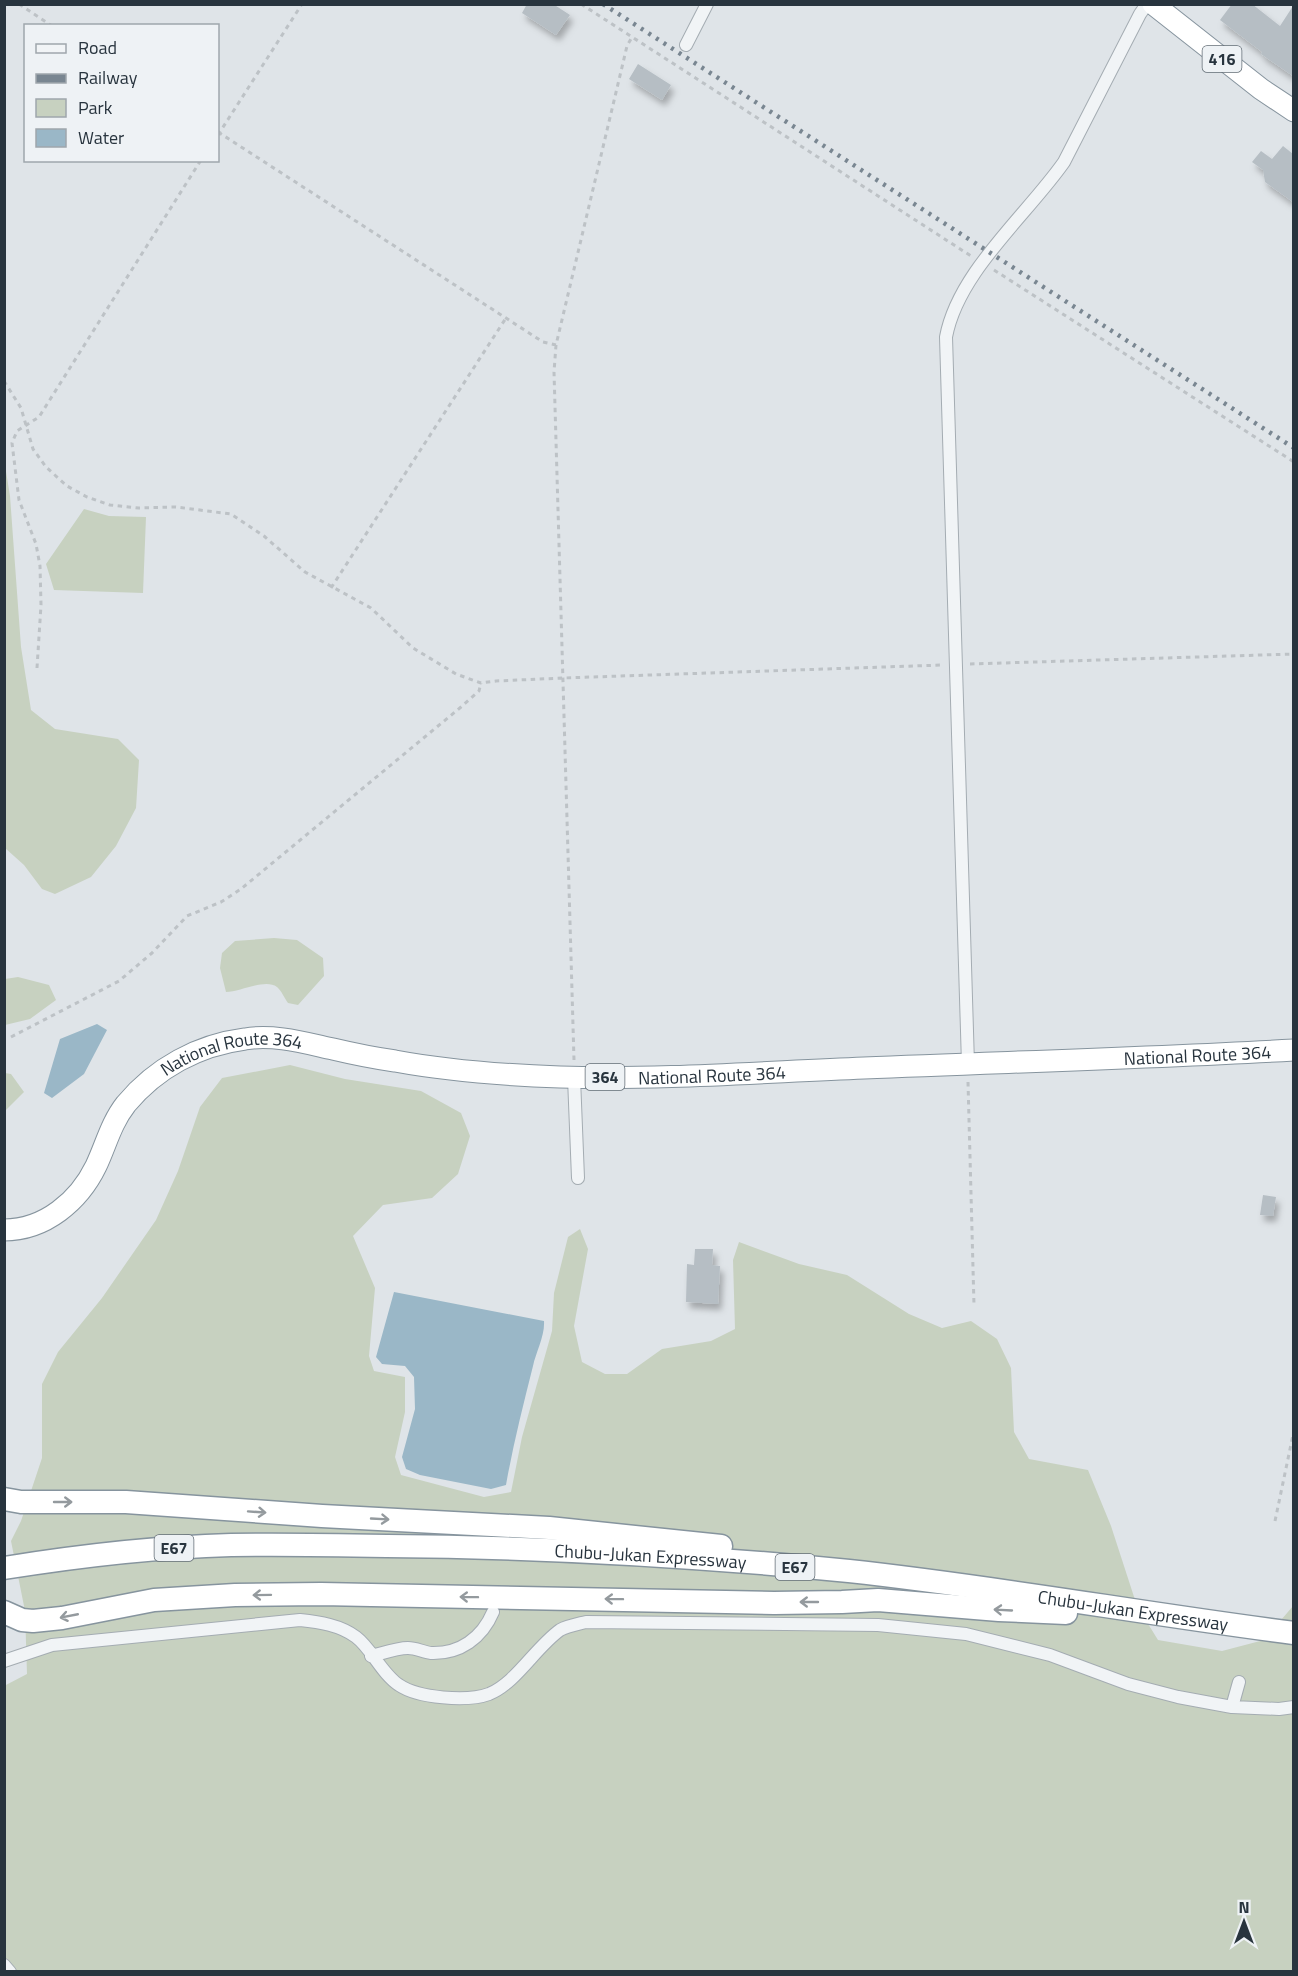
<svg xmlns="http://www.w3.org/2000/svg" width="1298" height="1976" font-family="'Titillium Web',sans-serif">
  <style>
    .green { fill: #c7d1c0 }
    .water { fill: #9ab7c7 }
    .building { fill: #b6bec4; filter: url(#shadow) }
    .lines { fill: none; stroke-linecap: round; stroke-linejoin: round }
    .minor-casing { stroke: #a4acb2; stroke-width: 14 }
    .trunk-casing { stroke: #86949e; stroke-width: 23 }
    .motorway-casing { stroke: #86949e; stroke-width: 25 }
    .path { stroke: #bdc2c6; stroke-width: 3; stroke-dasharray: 4.5 4.5; stroke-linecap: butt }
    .minor { stroke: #f1f4f6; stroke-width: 12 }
    .trunk { stroke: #fff; stroke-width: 21 }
    .motorway { stroke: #fff; stroke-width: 22 }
    .rail { stroke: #798691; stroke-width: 4.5; stroke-dasharray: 3 6; stroke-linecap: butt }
    .oneway { stroke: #949a9e }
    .labels { text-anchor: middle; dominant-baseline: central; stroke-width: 5; stroke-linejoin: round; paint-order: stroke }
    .shield { fill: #eef2f5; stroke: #636d75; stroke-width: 1.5 }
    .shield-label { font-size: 16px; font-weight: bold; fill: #28343e }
    .street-label { font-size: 18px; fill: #28343e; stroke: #eef2f5 }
  </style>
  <defs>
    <filter id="shadow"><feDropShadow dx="3.5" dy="6" stdDeviation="3" flood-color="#0004"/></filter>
  </defs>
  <rect width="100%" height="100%" fill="#dfe4e8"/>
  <!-- green -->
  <path class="green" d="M4,459l6,37 11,151 10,63 24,19 63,10 21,21 -3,48 -20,38 -25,31 -36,17 -13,-5 -18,-24 -19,-17z
    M84,509l25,7 37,1 -3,76 -89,-3 -8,-26z
    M274,938l23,2 26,18 1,18 -26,29 -10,-2c-3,-4 -7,-13 -11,-16 -12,-9 -36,5 -51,5l-6,-24 2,-15 13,-12z
    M18,977l31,8 7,15 -26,19 -25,6v-46z
    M290,1065l55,14 76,12 40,22 9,23 -12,38 -26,24 -49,7 -30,31 22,52 -6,68 5,15 31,6v35l-10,45 6,18 83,22 27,-5 11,-55 30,-106 2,-38 14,-56 12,-8 8,20 -14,77 8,36 23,12h22l35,-25 49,-8 24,-12 -2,-69 6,-18 60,22 48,11 62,39 33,14 29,-7 26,18 14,29 3,64 15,27 59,11 23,56 26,80 21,34 64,11 42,-11 29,-34v365h-1288l-1,-285 23,-12 -2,-63 -14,-70 10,-20 21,-63v-74l16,-32 44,-54 54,-78 22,-49 22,-64 22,-29z
    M5,1073l6,1 13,18 -19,19z"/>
  <!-- water -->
  <path class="water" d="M97,1024l10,6 -23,44 -32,24 -8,-5 16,-54z
    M394,1292l150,29c1,15 -8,31 -11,45 -10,40 -20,79 -27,119l-15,4 -71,-14 -14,-6 -4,-12 13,-48 -1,-32 -9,-11 -23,-2 -6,-7z"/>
  <!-- building -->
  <path class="building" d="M527,4h26l17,11 -14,20 -34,-22z
    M1232,4h20l28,22 13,-20v70l-32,-22 1,-2 -42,-32z
    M638,64l33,21 -9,15 -33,-21z
    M1283,146l10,8v48l-28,-20 -2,-12 -11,-8 9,-11 11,8z
    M1263,1195l13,2 -3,19 -13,-1z
    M695,1249h18l-1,16 8,1 -2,38 -32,-2 1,-38 7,1z"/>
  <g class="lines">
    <!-- minor casing -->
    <g class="minor-casing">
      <path id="minor" d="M686,45l21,-41
        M968,1064l-22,-727c12,-65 81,-122 118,-175l76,-148 7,-10
        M574,1078l4,100
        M371,1656c12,-3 26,-8 37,-8 8,0 15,4 23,5 29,1 51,-15 62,-41
        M4,1661l48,-16 248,-25c19,2 40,5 56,17 15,11 26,37 43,48 19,13 68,17 90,9 27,-11 46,-46 71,-64 7,-4 18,-6 26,-8l292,3 88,9 84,21 78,29 50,13 54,10 47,2 15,-2
        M1232,1707l7,-25
        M4,1965l6,7"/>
    </g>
    <!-- trunk casing -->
    <g class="trunk-casing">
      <g id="trunk">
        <path d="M1153,4l108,85 33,22"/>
        <path id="s1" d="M4,1230c41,0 75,-29 92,-64 10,-21 15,-43 30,-62 30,-36 72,-59 119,-65 29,-5 60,4 88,10 21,5 41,9 62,12 54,10 109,14 165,16 101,3 203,-5 304,-9 143,-6 287,-10 430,-18"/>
      </g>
    </g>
    <!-- motorway casing -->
    <g class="motorway-casing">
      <g id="motorway">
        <path d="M4,1499l17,3h105l196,14 227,12 172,18"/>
        <path id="s2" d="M4,1568c75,-12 151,-21 227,-23 52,-1 104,0 156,1 154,1 309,10 462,25 149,16 296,43 445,62"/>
        <path d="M4,1612l18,8 11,1 29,-3 92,-18 81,-5 86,-1 453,9 68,-1 36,-2 121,10 67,3"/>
      </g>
    </g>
    <!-- path -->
    <path class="path" d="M19,4l33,22
      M581,4l390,252
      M218,132l325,210 13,3
      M218,135l84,-131
      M994,270l300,192
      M4,381l17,27 12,41 13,18 21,19 20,11 23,8 29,3 37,-1 55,7 33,22 41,36 66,36 42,40 43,26 25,9 15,-2 67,-3 379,-13
      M331,588l175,-270
      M970,664l324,-10
      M37,668l4,-63 -1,-39 -4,-22 -17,-44 -7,-57 5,-12 22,-14 162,-257
      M11,1037l108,-56 33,-28 35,-37 34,-14 20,-13 220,-182 18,-16 2,-8
      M574,1060l-20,-688 2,-27 71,-299 5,-9
      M968,1082l6,223
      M1275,1521l19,-91"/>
    <!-- minor -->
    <use href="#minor" class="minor"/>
    <!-- trunk -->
    <use href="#trunk" class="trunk"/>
    <!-- motorway -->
    <use href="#motorway" class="motorway"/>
    <!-- rail -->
    <path class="rail" d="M603,4l691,444"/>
  </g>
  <!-- one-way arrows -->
  <defs><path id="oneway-shaft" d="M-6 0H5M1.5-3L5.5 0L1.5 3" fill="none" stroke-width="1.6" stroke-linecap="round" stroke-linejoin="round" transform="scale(1.5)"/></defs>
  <g class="oneway">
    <use href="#oneway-shaft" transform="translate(63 1502)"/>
    <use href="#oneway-shaft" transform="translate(257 1512) rotate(4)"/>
    <use href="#oneway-shaft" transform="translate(380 1519) rotate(3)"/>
    <use href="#oneway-shaft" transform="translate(262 1595) rotate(179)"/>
    <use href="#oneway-shaft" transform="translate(469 1597) rotate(-179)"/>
    <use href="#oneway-shaft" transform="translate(614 1599) rotate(-179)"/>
    <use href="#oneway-shaft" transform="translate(809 1602) rotate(180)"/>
    <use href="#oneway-shaft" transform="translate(1003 1610) rotate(-177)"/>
    <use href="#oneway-shaft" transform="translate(69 1616) rotate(169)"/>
  </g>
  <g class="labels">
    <!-- shield labels -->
    <g class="shield">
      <rect x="1202.5" y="46" width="39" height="26" rx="4.5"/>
      <rect x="585.5" y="1064" width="39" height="26" rx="4.5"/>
      <rect x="154.5" y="1535" width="39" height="26" rx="4.5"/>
      <rect x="775.5" y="1554" width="39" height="26" rx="4.5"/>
    </g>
    <g class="shield-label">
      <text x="1222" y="59">416</text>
      <text x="605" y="1077">364</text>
      <text x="174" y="1548">E67</text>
      <text x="795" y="1567">E67</text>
    </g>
    <!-- street labels -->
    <g class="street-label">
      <text stroke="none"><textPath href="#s1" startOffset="1282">National Route 364</textPath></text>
      <text stroke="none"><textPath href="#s1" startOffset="310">National Route 364</textPath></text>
      <text stroke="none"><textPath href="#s1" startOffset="796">National Route 364</textPath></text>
      <text stroke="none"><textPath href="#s2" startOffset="648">Chubu-Jukan Expressway</textPath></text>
      <text stroke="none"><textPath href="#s2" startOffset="1134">Chubu-Jukan Expressway</textPath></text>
    </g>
  </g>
  <!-- border -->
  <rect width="1298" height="1976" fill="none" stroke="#28343e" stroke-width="12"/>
  <!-- legend -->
  <rect x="24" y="24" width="195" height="138" fill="#eef2f5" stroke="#9fa6ac" stroke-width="1.5"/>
  <rect x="36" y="44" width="30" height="9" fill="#f1f4f6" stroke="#9fa6ac" stroke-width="1.5"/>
  <text x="78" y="54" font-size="18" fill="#28343e">Road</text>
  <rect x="36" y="74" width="30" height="9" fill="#798691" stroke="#9fa6ac" stroke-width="1.5"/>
  <text x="78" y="84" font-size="18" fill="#28343e">Railway</text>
  <rect x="36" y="99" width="30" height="18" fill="#c7d1c0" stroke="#9fa6ac" stroke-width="1.5"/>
  <text x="78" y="114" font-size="18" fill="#28343e">Park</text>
  <rect x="36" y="129" width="30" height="18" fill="#9ab7c7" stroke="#9fa6ac" stroke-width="1.5"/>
  <text x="78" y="144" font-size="18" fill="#28343e">Water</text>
  <!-- north arrow -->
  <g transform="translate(1244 1922)" stroke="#eef2f5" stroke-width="4.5" paint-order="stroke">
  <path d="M0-4.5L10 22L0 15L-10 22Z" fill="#28343e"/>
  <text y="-9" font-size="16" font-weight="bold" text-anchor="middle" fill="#28343e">N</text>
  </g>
</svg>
